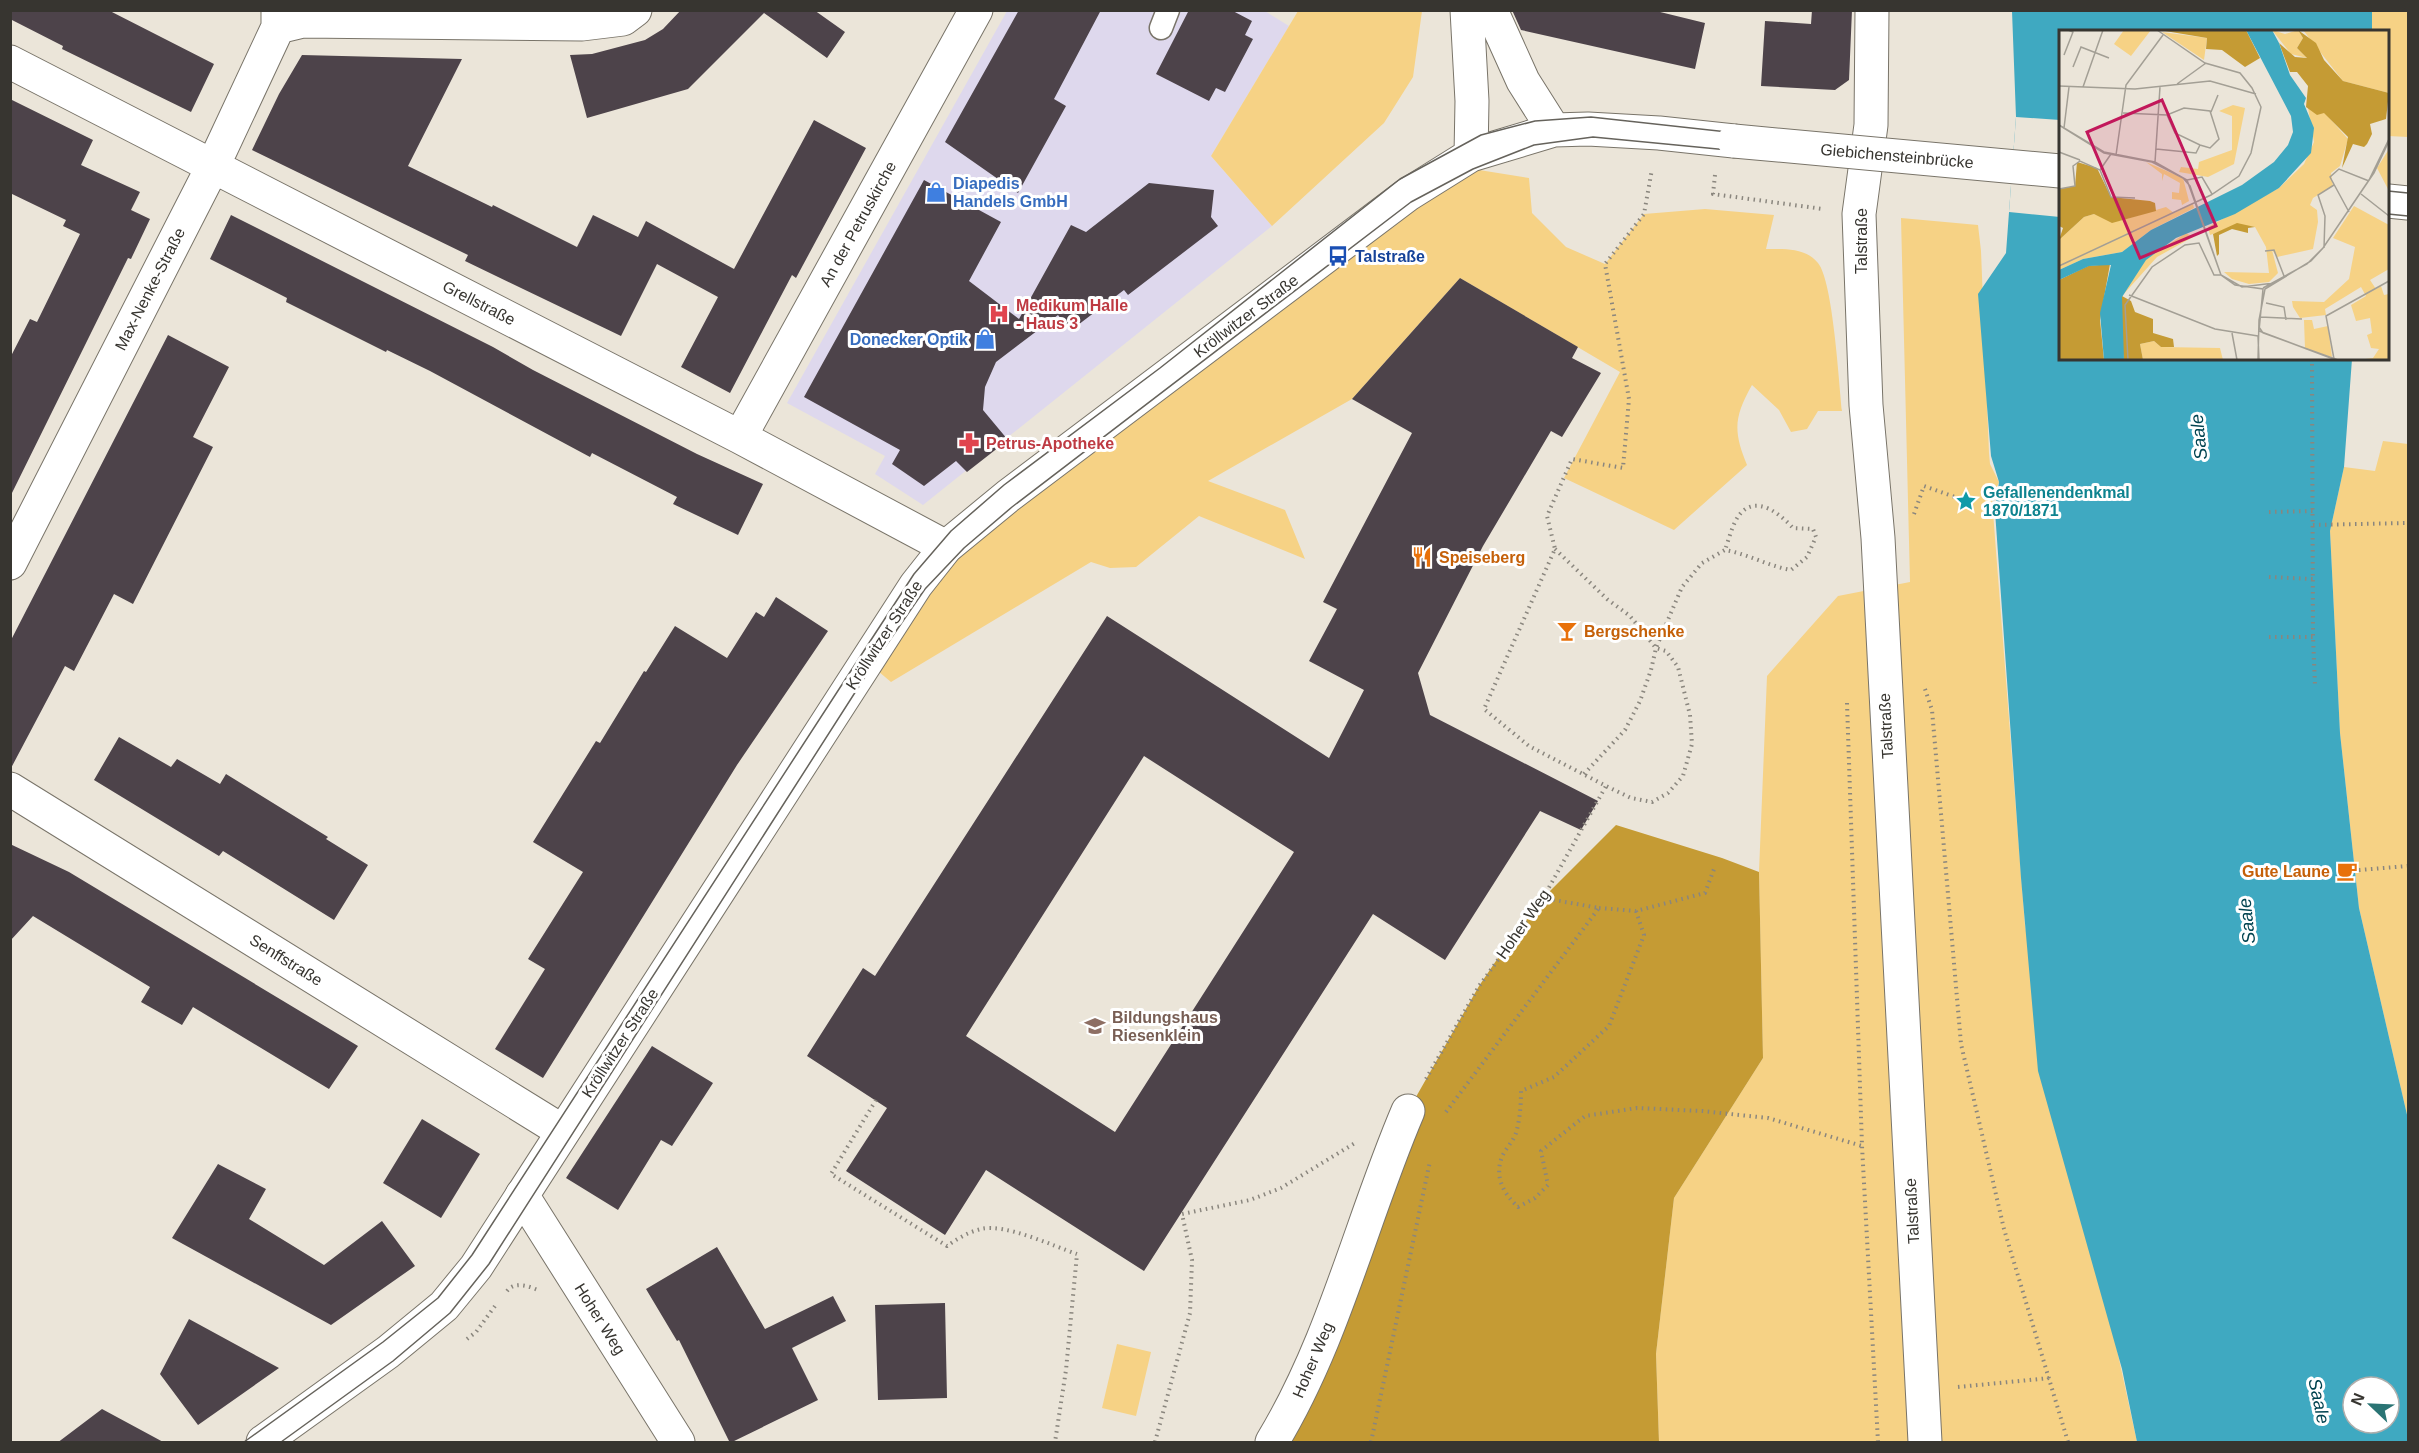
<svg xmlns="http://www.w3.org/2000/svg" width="2419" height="1453" font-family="Arial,sans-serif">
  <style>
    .medical { fill: #ded8ed }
    .green { fill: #f6d285 }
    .forest { fill: #c59b34 }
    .water { fill: #3fa9c1; fill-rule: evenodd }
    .pier { fill: #ebe5d9 }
    .building { fill: #4d434a; fill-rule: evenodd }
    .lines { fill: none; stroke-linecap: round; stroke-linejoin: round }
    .lane-casing { stroke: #797469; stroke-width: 25 }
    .street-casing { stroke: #797469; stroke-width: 35 }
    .secondary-casing { stroke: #797469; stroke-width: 35 }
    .path { stroke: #8a867e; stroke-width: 4; stroke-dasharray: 1.5 4.5; stroke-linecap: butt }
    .lane { stroke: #fff; stroke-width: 22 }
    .street { stroke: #fff; stroke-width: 33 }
    .secondary { stroke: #fff; stroke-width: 33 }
    .tram { stroke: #66635c; stroke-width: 1.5 }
    .secondary-bridge-casing { stroke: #797469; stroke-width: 35; stroke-linecap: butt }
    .secondary-bridge { stroke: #fff; stroke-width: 33 }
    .labels { text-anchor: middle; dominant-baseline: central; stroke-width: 6; stroke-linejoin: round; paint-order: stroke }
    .street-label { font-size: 16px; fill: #373530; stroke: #fff }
    .shop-label { font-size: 16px; font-weight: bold; fill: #366cbe; stroke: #fff; text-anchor: start }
    .transit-label { font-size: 16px; font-weight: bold; fill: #164399; stroke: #fff; text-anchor: start }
    .health-label { font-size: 16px; font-weight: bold; fill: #be3a42; stroke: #fff; text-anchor: start }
    .culture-label { font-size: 16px; font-weight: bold; fill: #0d838f; stroke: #fff; text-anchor: start }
    .food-label { font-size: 16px; font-weight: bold; fill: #c56008; stroke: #fff; text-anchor: start }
    .education-label { font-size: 16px; font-weight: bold; fill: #785e54; stroke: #fff; text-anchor: start }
    .water-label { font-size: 18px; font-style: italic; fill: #004350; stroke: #fff }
    .inset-road { fill: none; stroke: #a39f95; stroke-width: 1.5 }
    .view { fill: #c2185b; fill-opacity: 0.15; stroke: #c2185b; stroke-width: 3 }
    .inset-edge { fill: none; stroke: #373530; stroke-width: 3 }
  </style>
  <rect width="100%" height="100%" fill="#ebe5d9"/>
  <!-- medical -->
  <path class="medical" d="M1007,11h258l24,15 -78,130 61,70 -349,279 -48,-31 10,-18 -98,-53z"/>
  <!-- green -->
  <path class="green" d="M1298,11h124l-9,66 -29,46 -112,103 -61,-70z
    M2372,11h36v126l-20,-1v-104h-16z
    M1473,169l56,9 3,35 34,34 39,17 39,-50 61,-5 69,6 -8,34c18,0 39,-2 52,14 15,18 21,120 24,148h-24l-11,18 -16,3 -12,-22 -27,-25c-18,32 -19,46 -5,80l-73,65 -110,-52 56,-106 -160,-94 -108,121 -144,82 77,29 20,49 -106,-43 -63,51 -26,1 -19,-6 -200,120 -19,-16 92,-118 374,-292z
    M1901,218l77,7 3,26 8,202 1,11 9,18 -7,17 33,427 112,516h-478l-3,-88 18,-156 89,-140 -4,-186 8,-196 71,-80 72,-14z
    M2383,441l25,3v675l-49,-211 -19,-175 -10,-202 14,-64 31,4z
    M1117,1344l34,8 -15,64 -34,-8z"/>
  <!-- forest -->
  <path class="forest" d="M1616,825l106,33 37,14 4,186 -89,140 -18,156 3,88h-387l136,-331 71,-125 21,-31 43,-57z"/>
  <!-- water -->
  <path class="water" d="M2012,11h360v20l-312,1v326l292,1 -8,108 -14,64 10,202 19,175 49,211v323h-271l-15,-73 -84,-298 -17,-193 -26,-367 4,-29 -8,-26 -13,-162 28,-41 10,-136zM2353,1387h36v36h-36z"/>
  <!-- pier -->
  <path class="pier" d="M2016,117l44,3v97l-51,-5z"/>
  <!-- building -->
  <path class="building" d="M10,10h98l106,54 -23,48 -129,-63 1,-3 -53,-27z
    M681,10h133l31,22 -18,26 -63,-45 -76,76 -101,29 -17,-63 22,-1 53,-14 18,-11z
    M1019,10h82l-47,89 12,7 -48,87 -73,-51z
    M1189,10h42l21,11 -7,14 8,4 -28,53 -9,-4 -7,13 -53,-27z
    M1512,10h140l53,13 -10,46 -174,-39z
    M1812,10h40l-3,70 -14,10 -74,-4 4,-65 46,3z
    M302,55l160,4 -54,107 84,41 1,-2 84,42 16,-32 45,22 8,-16 88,48 80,-149 52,28 -70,130 -4,-3 -62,118 -49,-26 37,-70 -61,-33 -36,72 -156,-75 3,-6 -216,-105 27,-56z
    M10,99l83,41 -12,25 59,27 -9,18 19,9 -19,40 -3,-1 -118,239v-139l20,-39 7,3 43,-88 -17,-8 3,-6 -56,-27z
    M924,180l77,42 -32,59 50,38 52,-94 15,7 63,-49 65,7 -3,27 7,9 -90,69 -4,-5 -54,41 -12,-16 -62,47 -11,25 -2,23 25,30 -41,32 -11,-11 -32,25 -32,-22 8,-14 -96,-53z
    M231,215l262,132 40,23 164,84 66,30 -25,51 -65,-31 4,-7 -85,-44 -2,4 -160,-86 -43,-21 -1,2 -100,-50 1,-4 -77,-39z
    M1460,278l118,69 -6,11 29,15 -39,64 -11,-6 -68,115 -65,127 12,42 168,86 -17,29 -41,-19 -95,149 -72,-46 -229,357 -158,-101 -41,65 -99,-64 41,-63 -80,-52 56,-88 12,8 232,-360 222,142 35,-68 -55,-29 28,-52 -14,-7 89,-169 -60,-34zM1144,756l150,96 -179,280 -149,-96z
    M168,335l61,32 -36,70 20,10 -80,157 -19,-10 -40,77 -9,-5 -55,104v-128z
    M776,597l52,34 -91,134 -194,313 -48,-29 50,-80 -17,-10 55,-87 -50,-30 63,-101 4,2 44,-72 2,1 29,-46 52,32 29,-46 8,5z
    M119,737l52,30 6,-8 43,25 6,-10 102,63 -2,2 42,26 -34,55 -111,-69 -4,5 -125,-76z
    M10,844l59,28 289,174 -29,43 -136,-82 -11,18 -41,-23 9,-15 -117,-71 -23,25z
    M652,1046l61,37 -41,63 -11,-6 -43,70 -52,-32z
    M422,1119l58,35 -39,64 -58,-35z
    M218,1164l48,25 -17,30 75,46 58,-44 33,45 -84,59 -159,-87z
    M717,1247l48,82 68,-33 13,25 -54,27 26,52 -88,43 -51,-103 -2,1 -31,-52z
    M945,1303l2,95 -69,2 -3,-95z
    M189,1319l90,49 -81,57 -38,-51z
    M102,1409l63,34h-108z"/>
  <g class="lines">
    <!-- lane casing -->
    <g class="lane-casing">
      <path id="lane" d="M1161,28l7,-18"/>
    </g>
    <!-- street casing -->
    <g class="street-casing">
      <path id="street" d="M278,27l25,-6 279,3 41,-5 12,-9
        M10,62l730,375 206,110
        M740,437l236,-427
        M10,563l203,-397 65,-139v-17
        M10,789l552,342
        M522,1195l156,247
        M1272,1442c62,-102 89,-221 136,-331"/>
    </g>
    <!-- secondary casing -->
    <g class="secondary-casing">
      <path id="secondary" d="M1467,10l5,91 -1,54
        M1491,10l32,71 31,49
        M1872,10l-1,115 -12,89 7,191 12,133 47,904
        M2388,201l20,2
        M263,1442l125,-90 56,-46 32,-39 440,-682 30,-38 62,-51 399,-301 64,-40 83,-25 34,-1 71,4 75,8"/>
    </g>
    <!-- path -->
    <path class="path" d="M1715,175l-2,19 110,15
      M2312,358l1,279 2,49
      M2269,512l44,-1
      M1914,514l10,-28 34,12
      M2313,525l95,-2
      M1555,549l52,50 23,17 26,32 10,3 12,16 12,48 2,29 -9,32 -15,17 -16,9 -21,-4 -25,-12
      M2269,577l44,2
      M2269,637h44
      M1925,689l7,21 29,334 43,185 64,213
      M1847,703l15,443 16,296
      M1584,774l41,-44 15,-29 11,-31 5,-22 26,-61 20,-24 23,-13c23,4 43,16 66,20l16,-13 9,-20 -3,-8 -20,-1c-12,-13 -36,-34 -53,-14 -7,8 -11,25 -15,36
      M2347,871l61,-5
      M1599,908l37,3 69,-18 9,-24
      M1636,911l8,24 -35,91 -55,51 -33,14c0,14 -1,28 -5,42 -3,9 -11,16 -14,24 -8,20 2,37 16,50l17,-9 13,-13 -7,-34 44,-35 52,-8 65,3 66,7 94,28
      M1426,1079l53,-93 64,-88 63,-112 -77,-40 -45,-37 71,-160 -8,-33 25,-57 51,9 6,-69 -24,-135 39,-50 8,-45
      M876,1100l-45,74 116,72c10,-7 21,-14 34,-17 24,-6 72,17 96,25l-11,116 -11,72
      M1446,1112l153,-204 -56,-10
      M507,1291c8,-10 21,-5 31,-1
      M467,1339l9,-7 19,-26
      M1958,1387l92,-9
      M1155,1442l35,-129 2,-53 -10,-46 68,-14 31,-12 74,-45
      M1371,1442l59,-281"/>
    <!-- lane -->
    <use href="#lane" class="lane"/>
    <!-- street -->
    <use href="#street" class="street"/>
    <!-- secondary -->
    <use href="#secondary" class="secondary"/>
    <!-- tram -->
    <path class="tram" d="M2388,191l20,2
      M2388,214l20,2
      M244,1442l139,-100 55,-44 34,-43 382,-589 60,-92 37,-43 53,-46 156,-117 240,-189 81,-44 54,-14 56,-4 209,23 260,22
      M281,1442l112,-81 57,-48 39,-49 383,-598 53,-77 39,-41 48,-41 399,-305 62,-33 61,-24 59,-8 467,45"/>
    <!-- secondary-bridge casing -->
    <g class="secondary-bridge-casing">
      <path id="secondary-bridge" d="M1734,141l326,30"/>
    </g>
    <!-- secondary-bridge -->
    <use href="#secondary-bridge" class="secondary-bridge"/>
  </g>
  <!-- icons -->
  <defs>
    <g id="shop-bare" transform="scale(1.62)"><path d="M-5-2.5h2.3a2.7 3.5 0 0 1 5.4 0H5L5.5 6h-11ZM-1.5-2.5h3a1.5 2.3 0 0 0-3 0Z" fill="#3f7fe0" stroke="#fff" stroke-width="2.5" paint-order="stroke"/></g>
    <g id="bus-bare" transform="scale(1.62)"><path d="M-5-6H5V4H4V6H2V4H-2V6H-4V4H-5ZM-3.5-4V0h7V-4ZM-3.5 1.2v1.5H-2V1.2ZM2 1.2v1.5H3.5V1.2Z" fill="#1a4fb4" stroke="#fff" stroke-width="2.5" paint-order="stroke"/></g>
    <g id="hospital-bare" transform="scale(1.62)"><path d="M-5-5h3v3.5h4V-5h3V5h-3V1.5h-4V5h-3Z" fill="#e0444e" stroke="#fff" stroke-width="2.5" paint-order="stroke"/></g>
    <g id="pharmacy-bare" transform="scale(1.62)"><path d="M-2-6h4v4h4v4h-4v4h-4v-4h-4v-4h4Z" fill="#e0444e" stroke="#fff" stroke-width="2.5" paint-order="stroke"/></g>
    <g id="sight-bare" transform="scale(1.62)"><path d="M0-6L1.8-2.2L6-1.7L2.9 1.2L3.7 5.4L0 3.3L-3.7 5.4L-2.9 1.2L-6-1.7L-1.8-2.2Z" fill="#0f9aa8" stroke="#fff" stroke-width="2.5" paint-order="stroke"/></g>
    <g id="restaurant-bare" transform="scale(1.62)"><path d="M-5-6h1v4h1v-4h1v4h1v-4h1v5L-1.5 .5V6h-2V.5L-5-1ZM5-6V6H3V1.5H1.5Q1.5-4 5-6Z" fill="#e8710a" stroke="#fff" stroke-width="2.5" paint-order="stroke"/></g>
    <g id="bar-bare" transform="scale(1.62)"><path d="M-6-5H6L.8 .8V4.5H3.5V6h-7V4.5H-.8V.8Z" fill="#e8710a" stroke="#fff" stroke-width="2.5" paint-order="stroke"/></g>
    <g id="cafe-bare" transform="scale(1.62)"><path d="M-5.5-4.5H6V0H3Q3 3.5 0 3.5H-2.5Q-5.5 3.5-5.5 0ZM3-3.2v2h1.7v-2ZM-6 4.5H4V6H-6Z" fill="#e8710a" stroke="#fff" stroke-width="2.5" paint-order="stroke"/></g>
    <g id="school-bare" transform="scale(1.62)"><path d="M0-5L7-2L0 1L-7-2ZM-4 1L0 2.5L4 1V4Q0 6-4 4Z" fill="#8d6e63" stroke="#fff" stroke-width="2.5" paint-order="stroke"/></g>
  </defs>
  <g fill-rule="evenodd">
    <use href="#shop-bare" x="936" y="192"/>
    <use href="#bus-bare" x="1338" y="256"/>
    <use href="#hospital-bare" x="999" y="314"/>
    <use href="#shop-bare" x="985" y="339"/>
    <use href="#pharmacy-bare" x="969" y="443"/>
    <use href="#sight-bare" x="1966" y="501"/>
    <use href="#restaurant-bare" x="1422" y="557"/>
    <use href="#bar-bare" x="1567" y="631"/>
    <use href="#cafe-bare" x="2347" y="871"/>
    <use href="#school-bare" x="1095" y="1026"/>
  </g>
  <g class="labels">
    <!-- street labels -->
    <g class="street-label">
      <text transform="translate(1897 156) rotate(5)">Giebichensteinbrücke</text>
      <text transform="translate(858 224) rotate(-61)">An der Petruskirche</text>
      <text transform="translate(1861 241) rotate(-90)">Talstraße</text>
      <text transform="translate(150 289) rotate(-63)">Max-Nenke-Straße</text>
      <text transform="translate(479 303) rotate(27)">Grellstraße</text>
      <text transform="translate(1246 316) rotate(-37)">Kröllwitzer Straße</text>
      <text transform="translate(884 635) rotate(-57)">Kröllwitzer Straße</text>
      <text transform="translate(1886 726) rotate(-93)">Talstraße</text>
      <text transform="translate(1523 924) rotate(-55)">Hoher Weg</text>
      <text transform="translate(286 960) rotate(32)">Senffstraße</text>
      <text transform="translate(620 1043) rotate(-57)">Kröllwitzer Straße</text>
      <text transform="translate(1912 1211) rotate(-93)">Talstraße</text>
      <text transform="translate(600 1319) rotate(58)">Hoher Weg</text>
      <text transform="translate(1313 1360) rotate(-67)">Hoher Weg</text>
    </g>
    <!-- shop labels -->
    <g class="shop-label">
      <text x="953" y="183">Diapedis<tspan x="953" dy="18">Handels GmbH</tspan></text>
      <text x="968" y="339" text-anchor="end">Donecker Optik</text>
    </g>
    <!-- transit labels -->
    <g class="transit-label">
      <text x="1355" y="256">Talstraße</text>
    </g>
    <!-- health labels -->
    <g class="health-label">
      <text x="1016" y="305">Medikum Halle<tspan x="1016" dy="18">- Haus 3</tspan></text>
      <text x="986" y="443">Petrus-Apotheke</text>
    </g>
    <!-- culture labels -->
    <g class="culture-label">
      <text x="1983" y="492">Gefallenendenkmal<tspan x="1983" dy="18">1870/1871</tspan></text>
    </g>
    <!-- food labels -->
    <g class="food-label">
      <text x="1439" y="557">Speiseberg</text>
      <text x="1584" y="631">Bergschenke</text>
      <text x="2330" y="871" text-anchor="end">Gute Laune</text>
    </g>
    <!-- education labels -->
    <g class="education-label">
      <text x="1112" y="1017">Bildungshaus<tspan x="1112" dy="18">Riesenklein</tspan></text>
    </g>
    <!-- water labels -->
    <g class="water-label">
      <text transform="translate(2199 437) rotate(-96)">Saale</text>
      <text transform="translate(2247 921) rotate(-96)">Saale</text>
      <text transform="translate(2319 1401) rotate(78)">Saale</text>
    </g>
  </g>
  <!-- overview -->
  <g transform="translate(2059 30)">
    <rect width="330" height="330" fill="#ebe5d9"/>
    <path d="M65,0h27l-20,26 -17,-12zM213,0l13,4 13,-4 5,8 -6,10 10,10 -16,-4zM244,0h86v63l-46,-12zM103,2l45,6 -3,22zM174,75l12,3 -11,56 -26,13 -29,-5 2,-5 17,2 1,-7 33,-12v-34l-13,-5zM249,78l16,4 24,27 -8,27 -9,7 2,13 -20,12 -3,7 7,5 1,12 -5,27 -36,8 -5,-7 6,23 -9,9 -20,2 -17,-5 -8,-7 45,1 -3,-26 -11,-20 -17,-2 -28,10 -2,-8 71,-39 25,-24 10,-22zM330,119v42l-12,-23zM87,132l37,16 6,23 -7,4 -1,-5 -9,-1v-7l7,1 1,-10 -16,-9 -2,7v-7zM134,174l1,4 -43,22 -29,22 -39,7 -24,11v-30l25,-23 10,-3 25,7 47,-14 8,6zM295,176l35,19v44l-19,11 6,9 5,-3 3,9 5,-1v66h-31l15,-2 6,-9 -8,-1 -4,-13 5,-2 -2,-15 -14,3 -5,-16 15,-9 -5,-9 -36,22 1,6 -26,3 -7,-11 -1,-6 32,1 25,-23 6,-32 -22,-9zM127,203l7,4 -36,20 -35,39 24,-37zM245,290h8l2,9 14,-3 4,31 -27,-8zM95,311l7,6 59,1 3,12h-80l-3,-16z" fill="#f6d285"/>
    <path d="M100,0h87l14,28 -15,9 -23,-17 -16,-1 1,-11zM239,0l18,13 8,17 19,21 46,12 -3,26 -16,5 2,10 -5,10 -3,3 -11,-3 -11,24 6,-31 -24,-24 -7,2 -11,-8 2,-21 -11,-14h-7l-11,-29 16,14 12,1 -10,-10 6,-10zM18,132l20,6 14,29 39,4 5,2 1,8 -44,12 -18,-9 -10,3 -25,23 4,-12 -4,-2v-37l16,-3zM178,193l18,4 -7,1v5l-16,-4 -13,6v19l-2,2 -4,-22zM51,234l-10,56 4,40h-45v-80l29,-14zM63,266l9,5 4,11 18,7v14l20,6 1,8h-13l-7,-6 -14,3 3,16h-19l-4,-26z" fill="#c59b34"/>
    <path d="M187,0h26l7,13 11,32 16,23 -2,6 10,24 -3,25 -32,35 -44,26 -59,24 -30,22 -24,37 2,63h-20l-4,-47 11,-48 -22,1 -30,14v-10l24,-11 39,-7 29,-22 91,-45 32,-23 14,-17 5,-13 -2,-16z" fill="#3fa9c1"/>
    <path class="inset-road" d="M5,25l9,-23 -5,-2M14,37l8,-20 28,11M118,54l29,-21M0,56l76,3 75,-8 46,13M24,57l20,-57M152,82l7,-17M64,83l44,2 17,-7 26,3 9,28 -9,9 -10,-3 -25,-12 -8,-18M0,95l45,27 51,10 32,18 34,95 14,10 28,4 -4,42 77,29M0,95l45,28 48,9 31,16 7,8 31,89 21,12 32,-4M5,98l5,-41M97,119l40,4 4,-8M0,122l21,8M57,125l10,-70 37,-50M96,132l5,-75M41,140l11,-16M128,150l15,-3 10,17M0,159l16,-3 -2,-20 7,-5 20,9 11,27 24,1M302,164l28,22M290,182l-19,-35 9,-8 30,12M265,218l1,-32 -7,-21 16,-10M206,221l9,-1 10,26M0,236l152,-71 28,-19 12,-23 10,-46 -9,-19 -12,-15 -35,-10 -48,-33M204,258l44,-24 16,-16 51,-75 15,-32M70,265l86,34 43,7M207,273l18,4 2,13M201,287l42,2M200,297l4,6 75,27M173,303l5,27M199,306l1,24M275,329l-8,-43 63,-35M69,330l-3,-55 27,-38 33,-22 14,-2 15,32h7M199,330l1,-40 6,-31 46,-28 12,-13 46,-68 20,-41"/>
    <path class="view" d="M103,70l54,126 -76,32 -53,-126z"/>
    <rect width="330" height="330" class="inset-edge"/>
  </g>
  <!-- border -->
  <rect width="2419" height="1453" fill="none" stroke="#373530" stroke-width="24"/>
  <!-- north arrow -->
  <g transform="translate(2371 1405) rotate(293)"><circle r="28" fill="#ffffff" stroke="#afaeac" stroke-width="1.5"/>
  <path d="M0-4.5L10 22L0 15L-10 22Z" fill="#2a7474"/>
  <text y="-9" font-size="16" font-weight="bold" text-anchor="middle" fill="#373530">N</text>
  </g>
</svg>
